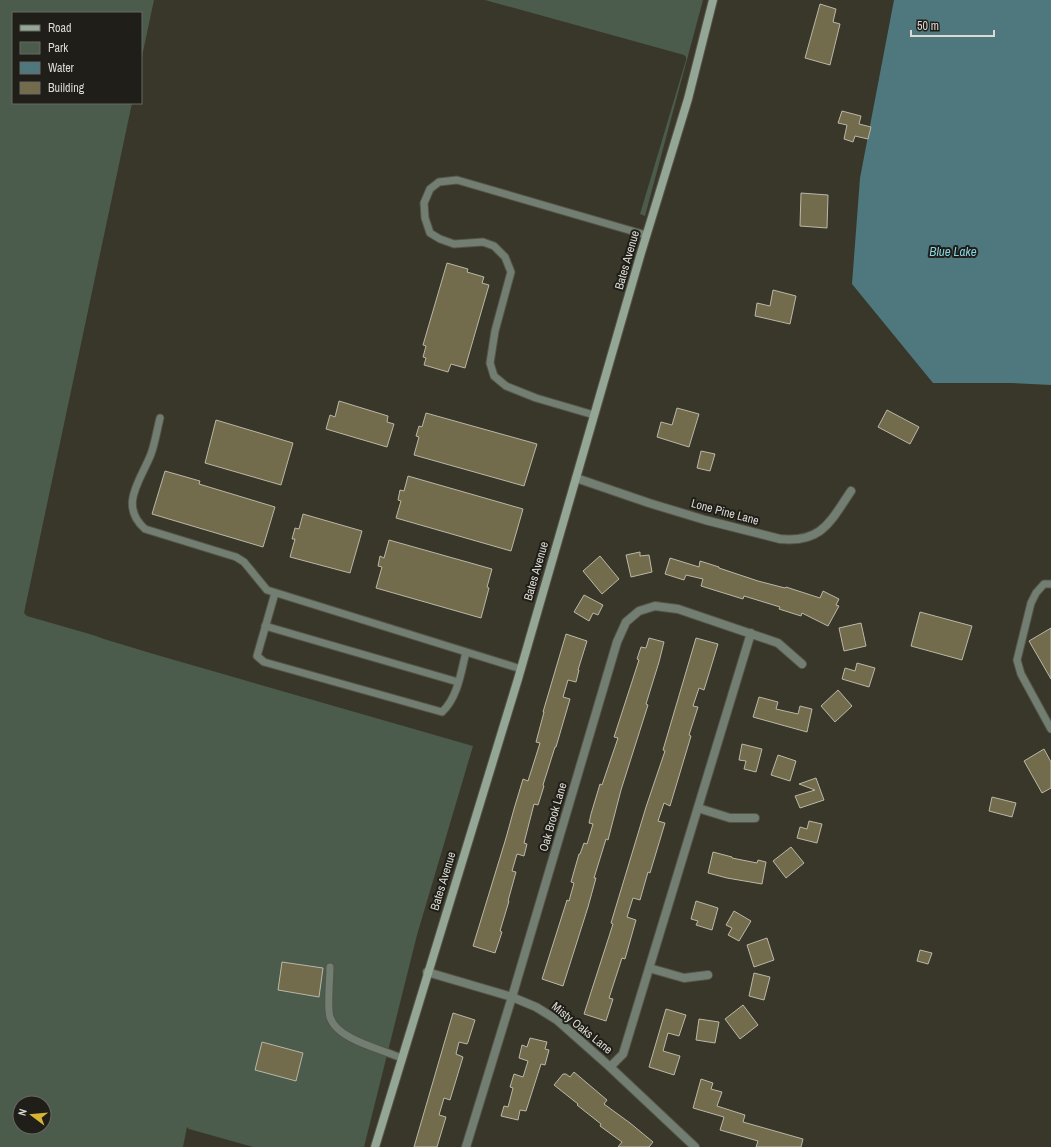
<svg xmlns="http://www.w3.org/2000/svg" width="1051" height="1147" font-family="'Archivo Narrow',sans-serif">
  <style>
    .green { fill: #4b5b4c; fill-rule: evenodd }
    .water { fill: #4e777e }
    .building { fill: #736c4c; stroke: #bab7a8 }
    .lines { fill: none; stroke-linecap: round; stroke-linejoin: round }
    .lane-casing { stroke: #565448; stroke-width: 9 }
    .street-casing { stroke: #565448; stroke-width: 10 }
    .secondary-casing { stroke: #565448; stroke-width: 10 }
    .lane { stroke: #737e73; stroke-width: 7 }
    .street { stroke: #737e73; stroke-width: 8 }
    .secondary { stroke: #94a695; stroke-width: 8 }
    .labels { text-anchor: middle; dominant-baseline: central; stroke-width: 4; stroke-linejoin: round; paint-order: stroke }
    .street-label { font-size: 12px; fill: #dbd9d2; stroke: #1f1e18 }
    .water-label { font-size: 13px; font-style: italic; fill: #85d1dd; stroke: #1f1e18 }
  </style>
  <rect width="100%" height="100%" fill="#39372a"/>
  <!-- green -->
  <path class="green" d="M0,0h154l-13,61v-48h-128v90h119l-108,510 3,3 66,19 11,4 53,16 316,91 -56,189 -53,212h-111l-64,-18 -2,-2 -4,20h-183zM20,1103h24v24h-24z
    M485,0h218l-58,216 -5,-2 46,-154v-3l-2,-2z"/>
  <!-- water -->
  <path class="water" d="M894,0h157v385l-39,-2h-79l-81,-99 8,-106z"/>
  <!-- building -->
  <path class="building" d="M820,4l16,5 -3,13 7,2 -10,41 -25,-7z
    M842,111l19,5 -2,8 12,3 -3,12 -13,-3 -2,6 -9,-3 3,-14 -9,-2z
    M801,193l27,2 -1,33 -27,-2z
    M447,263l21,6 -1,3 17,5 -2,6 7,2 -24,83 -14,-4 -3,8 -24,-7 2,-7 -3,-1 3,-11 -3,-1z
    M773,290l23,6 -6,28 -35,-8 2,-13 13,3z
    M339,401l49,15 -1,6 7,2 -7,23 -61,-18 4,-14 5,2z
    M677,408l22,6 -10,33 -32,-10 4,-15 11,3z
    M887,410l32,17 -9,17 -32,-17z
    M426,413l111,31 -13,42 -110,-31 5,-18 -3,-1 3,-10 3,1z
    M216,420l77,23 -12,42 -76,-22z
    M701,451l14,3 -5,17 -13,-3z
    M165,471l35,10 -1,3 76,23 -12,40 -111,-33z
    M408,476l115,33 -12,42 -115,-33 5,-17 -3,-1 2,-10 4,1z
    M303,514l59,17 -12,42 -60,-16 5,-18h-3l3,-11 4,1z
    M389,540l103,29 -5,18 2,1 -8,30 -105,-30 6,-21 -4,-1 2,-10 4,2z
    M640,552v4l9,-1 3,17 -21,5 -5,-22z
    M600,556l19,23 -17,15 -19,-23z
    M670,558l29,9 1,-6 19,6v1l39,13 27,7 1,-1 34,11 3,-7 16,8 -3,6 3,1 -11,20 -26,-13 -1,3 -22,-7 1,-2 -36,-11 -1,3 -42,-13 2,-7 -17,-4 -2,5 -19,-6z
    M584,595l19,10 -5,10 -5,-2 -4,8 -15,-9z
    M920,612l52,14 -10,34 -51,-14z
    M861,623l5,23 -22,5 -5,-23z
    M1051,628v51l-22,-38z
    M566,634l21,7 -9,29h1l-3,12 -8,-2 -5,17 7,2 -14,48h-1l-12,38 1,1 -6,19 -4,-1 -10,39 3,1 -3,12 -7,-2 -5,17 4,1 -8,29h1l-9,30 2,1 -7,21 -22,-7 33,-108 8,-29 9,-30 5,2 12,-38 -4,-1 8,-30h-1z
    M649,638l15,4 -5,20 -13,42 2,1 -27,85 -13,50 -2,-1 -12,39h2l-8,29 -25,79 -21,-7 25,-79 2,1 5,-18 -3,-1 8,-28h1l4,-11 3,1 6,-20 -4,-1 2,-9 9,-30 2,1 16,-47 -4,-1 25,-77 -2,-1 4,-12 5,1z
    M696,638l22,6 -14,46 -5,-2 -6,18 5,1 -9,28 2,1 -21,70 -6,-3 -6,18 7,2 -15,50 -2,-1 -8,28 -7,-2 -6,19 9,3 -11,39 -3,-1 -13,40 4,1 -7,22 -22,-7 20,-62 9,-28 -2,-1 35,-116 19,-56 -2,-1z
    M857,663l18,5 -6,19 -27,-8 3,-11 10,3z
    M838,690l14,16 -17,16 -14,-16z
    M759,697l19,5 -2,7 22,5 2,-8 12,3 -5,23 -54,-15z
    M742,744l20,5 -6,23 -12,-3 2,-8 -7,-1z
    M1044,749l7,13v26l-9,5 -18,-32z
    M778,755l18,6 -6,20 -19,-6z
    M816,778l8,22 -24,8 -5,-12 20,-6 -16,-6z
    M992,797l24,6 -4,14 -23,-6z
    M809,821l13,3 -5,19 -20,-5 3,-11 7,2z
    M791,847l13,16 -18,15 -13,-17z
    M713,852l19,5v1l25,5 1,-3 8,2 -4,22 -35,-6 -19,-5z
    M696,901l22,7 -6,22 -16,-5 2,-4 -7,-2z
    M734,911l17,10 -12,20 -11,-6 4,-7 -6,-3z
    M767,938l7,22 -20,7 -7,-22z
    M920,950l12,3 -4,11 -11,-3z
    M282,962l41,6 -4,29 -41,-7z
    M754,973l16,4 -6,23 -15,-4z
    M743,1005l15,20 -18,14 -15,-20z
    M666,1009l20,6 -7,21 -11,-3 -5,18 17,5 -6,19 -25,-8z
    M453,1013l22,7 -7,22 -1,2 -8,-2 -3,12 7,3 -13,43 -6,-2 -5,17 7,2 -9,30h-23z
    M699,1019l20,3 -4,21 -19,-3z
    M530,1038l17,4 -2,7 4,1 -4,15 -4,-1 -15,47 -6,-1 -2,10 -17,-4 3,-10 4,1 5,-19 -3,-1 4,-13 9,3 5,-16 -9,-3 3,-13 5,2z
    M262,1042l41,11 -7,28 -41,-11z
    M574,1072l33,28 -3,4 26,19 23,19 -4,5h-31l4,-5 -22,-16 1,-2 -24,-19 1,-1 -24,-19 9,-11h3l4,3z
    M701,1079l12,4 -2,6 11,3 -5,14 28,9 -2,7 60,17 -2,8h-45l2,-6 -38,-11 4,-13 -31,-9z"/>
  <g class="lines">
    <!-- lane casing -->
    <g class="lane-casing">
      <path id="lane" d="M594,415l-58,-17 -30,-12 -12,-10 -4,-13 5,-32 16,-59 -6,-15 -11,-11 -11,-4 -29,2 -14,-5 -10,-6 -5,-15 -1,-15 6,-14 9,-7 18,-2 189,55
        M160,418c-3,12 -5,25 -9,36 -10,26 -33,51 -6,75l91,28 8,5 23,28 254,79
        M1051,584h-7l-8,9 -5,10 -14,57 4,14 30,55
        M275,593l-18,63 7,6 178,50c16,-15 19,-40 24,-60
        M265,626l193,56
        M330,967c0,11 -3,41 0,50 7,23 52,32 71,41"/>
    </g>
    <!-- street casing -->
    <g class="street-casing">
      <path id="street" d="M576,478l73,25 56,17 75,19c42,4 50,-17 71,-48
        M698,808l32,10h25
        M649,968l35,10 24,-3
        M427,972l85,25 24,10 21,13 53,47 85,80
        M610,1067l13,-13 128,-421
        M466,1147l46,-150 105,-355 9,-20 13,-11 16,-5 23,3 100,34 24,21"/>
    </g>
    <!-- secondary casing -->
    <g class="secondary-casing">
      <path id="secondary" d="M375,1147l143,-468 123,-426 47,-154 25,-99"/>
    </g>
    <!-- lane -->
    <use href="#lane" class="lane"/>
    <!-- street -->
    <use href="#street" class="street"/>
    <!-- secondary -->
    <use href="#secondary" class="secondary"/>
  </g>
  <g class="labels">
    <!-- street labels -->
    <g class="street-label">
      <text transform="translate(627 260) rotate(-74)">Bates Avenue</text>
      <text transform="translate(725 512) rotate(15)">Lone Pine Lane</text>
      <text transform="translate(536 571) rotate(-74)">Bates Avenue</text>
      <text transform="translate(553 817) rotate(-74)">Oak Brook Lane</text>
      <text transform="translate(443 881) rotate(-73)">Bates Avenue</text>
      <text transform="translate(582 1028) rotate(39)">Misty Oaks Lane</text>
    </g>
    <!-- water labels -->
    <g class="water-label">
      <text x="953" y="251">Blue Lake</text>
    </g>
  </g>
  <!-- legend -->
  <rect x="12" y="12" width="130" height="92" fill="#1f1e18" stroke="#6a6962"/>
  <rect x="20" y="25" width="20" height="6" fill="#94a695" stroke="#6a6962"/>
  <text x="48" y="32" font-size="12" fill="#dbd9d2">Road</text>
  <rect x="20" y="42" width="20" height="12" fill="#4b5b4c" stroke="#6a6962"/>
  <text x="48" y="52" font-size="12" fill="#dbd9d2">Park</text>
  <rect x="20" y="62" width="20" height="12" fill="#4e777e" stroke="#6a6962"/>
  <text x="48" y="72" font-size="12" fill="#dbd9d2">Water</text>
  <rect x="20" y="82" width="20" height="12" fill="#736c4c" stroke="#6a6962"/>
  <text x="48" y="92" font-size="12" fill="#dbd9d2">Building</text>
  <!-- north arrow -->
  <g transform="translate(32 1115) rotate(286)"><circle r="19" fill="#1f1e18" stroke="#6a6962"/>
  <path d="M0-3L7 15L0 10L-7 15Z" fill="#d8b434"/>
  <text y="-6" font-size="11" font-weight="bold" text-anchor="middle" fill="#dbd9d2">N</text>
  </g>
  <!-- scale -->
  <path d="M911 30v6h83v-6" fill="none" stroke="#dbd9d2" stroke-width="2"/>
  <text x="917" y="30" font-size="12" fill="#dbd9d2" stroke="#1f1e18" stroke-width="3" paint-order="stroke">50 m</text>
</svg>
